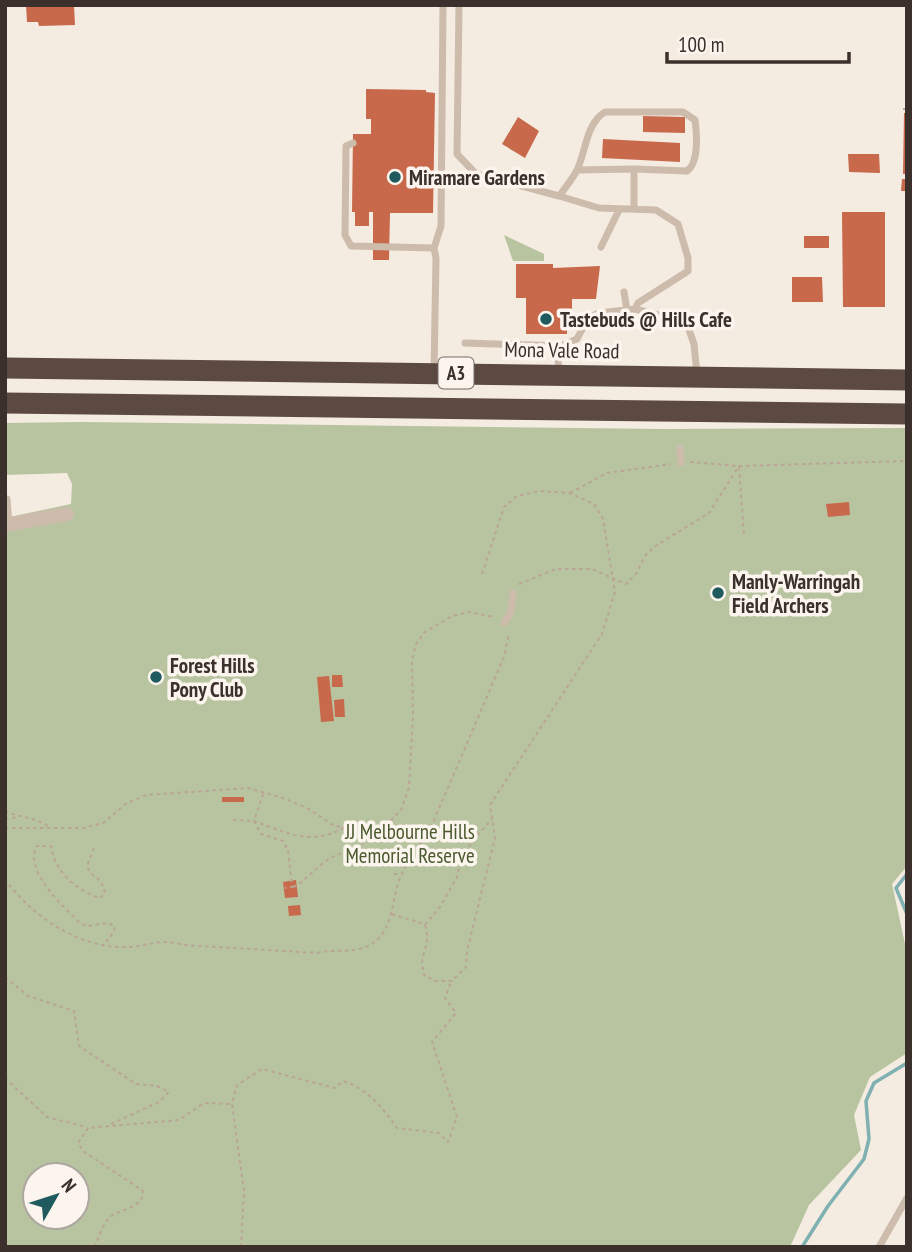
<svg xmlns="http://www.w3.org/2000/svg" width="912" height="1252" font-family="'PT Sans Narrow',sans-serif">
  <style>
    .green { fill: #b8c4a0; fill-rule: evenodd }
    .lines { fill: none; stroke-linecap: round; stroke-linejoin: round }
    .stream { stroke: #7fb0b2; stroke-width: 3.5 }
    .building { fill: #c8694b }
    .path { stroke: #b9a596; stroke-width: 2; stroke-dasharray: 3.5 3.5; stroke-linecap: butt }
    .lane { stroke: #cdbbac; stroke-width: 7 }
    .street { stroke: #cdbbac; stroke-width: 14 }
    .highway { stroke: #5c4a42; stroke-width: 21 }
    .poi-dot { fill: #1f5a5e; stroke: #fbf5ee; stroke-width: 2.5 }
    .labels { text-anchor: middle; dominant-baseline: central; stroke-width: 7; stroke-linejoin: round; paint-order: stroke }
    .shield { fill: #fbf5ee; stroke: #756b66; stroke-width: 2 }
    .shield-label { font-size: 19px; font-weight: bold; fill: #3b302b }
    .poi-label { font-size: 21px; font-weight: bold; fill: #3b302b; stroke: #fbf5ee; text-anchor: start }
    .street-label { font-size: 21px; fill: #3b302b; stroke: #fbf5ee }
    .park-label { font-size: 21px; fill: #4a5a2e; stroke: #fbf5ee }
  </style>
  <rect width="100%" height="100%" fill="#f4ebe1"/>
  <!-- green -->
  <path class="green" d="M504,235l40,19v7h-31z
    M81,422l582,7 244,-1v438l-15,18 15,69v100l-37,24 -16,38 7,35 -52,55 -19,42h-785v-729l66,-14 1,-20 -5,-11 -62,2v-52zM35,1175h42v42h-42z"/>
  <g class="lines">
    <!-- stream -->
    <path class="stream" d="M907,874l-11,14 11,26
      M802,1247l26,-41 36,-47 5,-20 -3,-38 8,-18 33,-20"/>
  </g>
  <!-- building -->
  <path class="building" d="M26,5h48l1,20 -36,1 -1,-4h-11z
    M366,89l60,1v2l9,1 -2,120h-43l-1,47h-16v-48h-4v14h-14v-14h-3l1,-78h18v-15h-5z
    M904,113h3v61h-4z
    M643,116l42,1v16l-42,-1z
    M518,117l21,14 -14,27 -23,-14z
    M603,139l77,4v19l-78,-4z
    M848,154h31l1,19 -31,-1z
    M902,179h5v12h-6z
    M842,212h43v95h-42z
    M804,236h25v12h-25z
    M516,264h37v4l47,-2 -4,33h-24v31h-5v4h-41v-36h-10z
    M792,277h30l1,25h-31z
    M849,502l1,13 -22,2 -2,-13z
    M332,675h10l1,12h-11z
    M329,676l5,45 -13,1 -4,-45z
    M344,699l1,18h-10l-1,-17z
    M222,797h22v5h-22z
    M296,880l2,17 -13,1 -2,-16z
    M300,905l1,10 -12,1 -1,-10z"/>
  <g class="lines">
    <!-- path -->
    <path class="path" d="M903,109h4
      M690,462l49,4 168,-5
      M739,467l5,68
      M570,493l37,-20 64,-9
      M519,584l37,-15h36l34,15 10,-10 9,-18 9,-9 55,-34 30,-47
      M263,794l-9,27c33,12 56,25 90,7
      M5,811c15,7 31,6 44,16
      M5,819l13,-2
      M233,820l21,1 7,13 22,7 5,9 4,37 -7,1
      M5,828h78l20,-5 24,-20 19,-8 102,-7 38,11 23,10 25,17 29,2 24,-4 14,-14 8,-23 4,-70 -1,-57 4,-16 9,-12 27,-16 17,-4 25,5
      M363,828l-2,7 3,15
      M94,848l-7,18c4,13 15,8 18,28l-6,4c-24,-9 -44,-26 -48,-52h-14c-14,25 27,61 43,77l6,3 23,-3 6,4 -5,11 -7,6
      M394,874h7
      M5,879c25,36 75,70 120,68 25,0 34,-10 58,-2l134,8c15,-4 34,0 49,-6 29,-12 24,-47 35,-71 7,-16 17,-29 27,-42l76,-177 5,-24
      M293,887l5,-2c27,-23 29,-31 65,-37
      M392,914c11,5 21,5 33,11 4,14 2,18 -2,31 -2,6 0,13 1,19l11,6h17l14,-14 1,-16 28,-113 -5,-33 112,-171 13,-42 -12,-73 -9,-15 -25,-11 -30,-2 -22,5 -13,11 -22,67
      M425,925l15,-18 17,-30 4,-19 14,-20 17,-19
      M5,977l23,19 46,15 5,35 57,38 21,2 12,6 -10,10 -48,22
      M5,1078l42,39 39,10
      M94,1247c5,-9 9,-24 16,-30 11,-9 33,-8 33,-26l-60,-40 -5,-8 10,-15 91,-8 25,-17 27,1
      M241,1247l3,-56 -12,-87 5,-19 25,-16 73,19 8,-7c25,8 39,26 54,47l42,5 9,9 9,-25 -25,-75 24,-29 -11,-15 6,-16"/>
    <!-- lane -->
    <path class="lane" d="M459,5l-2,149 19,20 83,22c6,-8 12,-15 17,-24 10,-18 9,-48 29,-60h78l12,8c2,14 4,43 -8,51l-53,-2 -57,1
      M353,143l-7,3 -1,89 6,11 83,2
      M559,196l40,12 57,2 22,14 10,34v13l-50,32 -3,6
      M634,209v-40
      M601,247l18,-37
      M624,292l3,18
      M465,343l96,3
      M434,371l2,-113 -2,-10 7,-22 2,-221
      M559,374l-1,-16 3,-12 16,-7 11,-21 11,-5 36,-4 43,11 10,7 6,17 3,31
      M680,448l1,15
      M7,499l2,25
      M504,623l7,-11 2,-19
      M879,1247l28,-49"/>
    <!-- street -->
    <path class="street" d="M5,525l62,-11"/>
    <!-- highway -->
    <path class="highway" d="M5,368l902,12
      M5,403l902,11"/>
  </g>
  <!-- markers -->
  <g class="poi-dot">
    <circle cx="395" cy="177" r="7"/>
    <circle cx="546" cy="319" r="7"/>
    <circle cx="718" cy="593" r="7"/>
    <circle cx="156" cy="677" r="7"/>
  </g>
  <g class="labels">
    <!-- shield labels -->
    <rect class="shield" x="438.5" y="357.5" width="35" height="31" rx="5"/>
    <g class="shield-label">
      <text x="456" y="373">A3</text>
    </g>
    <!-- poi labels -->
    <g class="poi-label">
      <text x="409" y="177">Miramare Gardens</text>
      <text x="560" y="319">Tastebuds @ Hills Cafe</text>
      <text x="732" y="581">Manly-Warringah<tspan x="732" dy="24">Field Archers</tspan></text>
      <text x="170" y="665">Forest Hills<tspan x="170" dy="24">Pony Club</tspan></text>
    </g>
    <!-- street labels -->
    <g class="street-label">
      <text transform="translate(562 350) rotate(1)">Mona Vale Road</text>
    </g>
    <!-- park labels -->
    <g class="park-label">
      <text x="410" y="831">JJ Melbourne Hills<tspan x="410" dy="24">Memorial Reserve</tspan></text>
    </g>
  </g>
  <!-- border -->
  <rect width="912" height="1252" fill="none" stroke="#3b302b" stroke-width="14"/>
  <!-- north arrow -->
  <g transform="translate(56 1196) rotate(51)"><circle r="33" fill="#fbf5ee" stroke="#aea6a0" stroke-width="2"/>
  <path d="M0-5L12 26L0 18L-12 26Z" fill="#1f5a5e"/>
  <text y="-10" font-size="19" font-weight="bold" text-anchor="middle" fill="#3b302b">N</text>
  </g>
  <!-- scale -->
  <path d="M667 52v10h182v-10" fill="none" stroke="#3b302b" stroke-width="3.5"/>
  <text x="678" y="52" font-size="21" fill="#3b302b" stroke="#fbf5ee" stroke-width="5" paint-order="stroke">100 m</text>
</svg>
